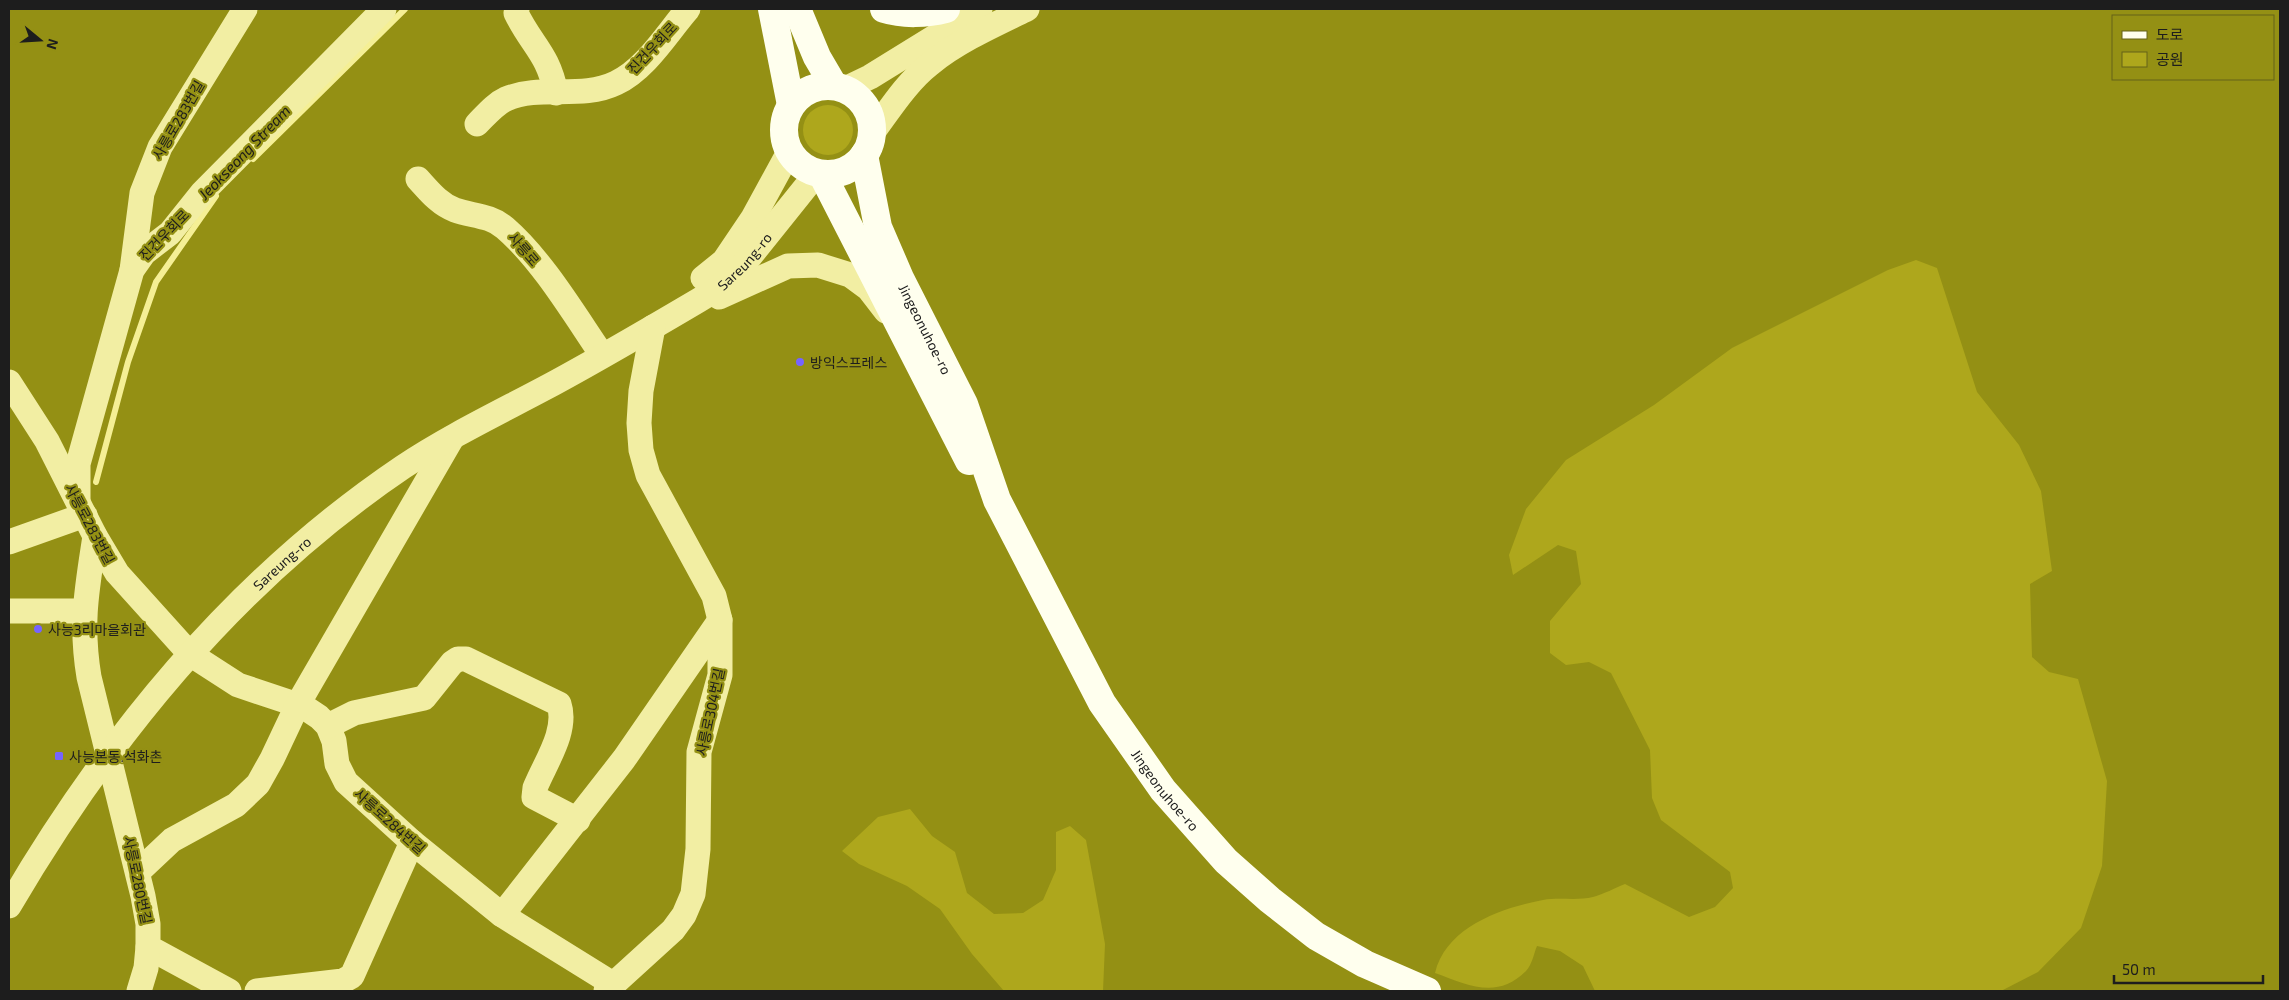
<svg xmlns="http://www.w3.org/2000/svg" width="2289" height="1000" font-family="'Exo 2','Noto Sans KR',sans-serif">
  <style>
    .green { fill: #aea71c }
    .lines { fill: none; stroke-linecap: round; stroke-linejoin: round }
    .stream { stroke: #f5ef95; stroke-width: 6 }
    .minor { stroke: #f2eea3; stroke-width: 25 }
    .major { stroke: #ffe; stroke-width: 28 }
    .poi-dot { fill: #7664ff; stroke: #949014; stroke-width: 2 }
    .labels { text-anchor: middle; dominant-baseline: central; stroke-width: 4.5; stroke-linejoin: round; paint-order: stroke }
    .street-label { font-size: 14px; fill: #1d1d1d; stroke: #949014 }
    .poi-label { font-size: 14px; fill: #1d1d1d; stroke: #949014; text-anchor: start }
    .water-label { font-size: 15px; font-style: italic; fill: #1d1c19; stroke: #949014 }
  </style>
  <rect width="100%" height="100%" fill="#949014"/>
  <!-- green -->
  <path class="green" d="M803 130a25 25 0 1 1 50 0a25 25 0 1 1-50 0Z
    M1916,260l21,8 40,124 42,53 22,46 11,80 -22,13 2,73 17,15 29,7 29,102 -5,85 -21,62 -43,44 -37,19h-406l-12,-25 -23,-15 -23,-5c-3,7 -5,19 -11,25 -29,29 -58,14 -91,2 11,-46 66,-65 108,-73 16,-3 34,1 50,-3 11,-3 22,-9 32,-13l64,33 26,-10 18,-19 -3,-16 -69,-52 -9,-22 -2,-48 -39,-77 -22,-11 -23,3 -16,-12v-32l31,-37 -5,-33 -18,-6 -45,30 -4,-20 17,-46 40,-49 88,-55 78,-57 156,-78z
    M910,809l22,27 23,16 12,41 27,21 29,-1 20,-13 13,-30v-38l14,-6 16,14 19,104 -2,47h-99l-32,-37 -32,-45 -33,-23 -48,-22 -17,-13 36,-34z"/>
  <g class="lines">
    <!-- stream -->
    <path class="stream" d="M253,159l152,-150
      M96,482l32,-120 28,-80 60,-86"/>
    <!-- minor -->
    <g class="minor">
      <path d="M517,9l-1,4c16,33 32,40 40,80"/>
      <path d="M845,89l25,-12 110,-68"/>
      <path d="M477,124c9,-9 18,-20 29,-25 35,-15 75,1 110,-16 30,-14 51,-50 72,-74"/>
      <path d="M873,132c17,-23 34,-50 57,-68 26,-22 66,-40 97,-55"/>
      <path d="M418,179c11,12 21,25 37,31 17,6 35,5 50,18 37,32 69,86 97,127"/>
      <path d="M132,270l10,-77 18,-46 85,-138"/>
      <path d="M703,278l21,-17 29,-43 36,-66"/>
      <path d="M719,297l69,-31 30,-1 32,10 19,14 17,22"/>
      <path d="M9,382l38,59 48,95 22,37 73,81 48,31 66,22 15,10 9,9 6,15 3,23 9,18 66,60 90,73 111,69"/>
      <path d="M78,499v-35l54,-194 12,-17 26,-20 32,-40 182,-184"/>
      <path d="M95,536c-8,53 -15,87 -6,141l54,219 5,28v23l81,44"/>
      <path d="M9,542l76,-27"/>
      <path d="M9,611h74"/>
      <path d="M328,726l26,-13 70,-15 28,-35 6,-4h8l93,45c9,27 -14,59 -24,84l-1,9 44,23"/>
      <path d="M138,872l34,-32 64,-35 22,-21 14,-25 26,-55 154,-266"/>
      <path id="s1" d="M9,906c100,-171 228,-327 394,-439 45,-30 95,-54 142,-79 58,-31 115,-65 171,-98l28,-26 73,-91"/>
      <path d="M502,915l122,-156 96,-139"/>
      <path d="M139,991l7,-23 2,-21"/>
      <path d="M257,991l86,-10 9,-5 60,-134"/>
      <path d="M606,991l67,-61 11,-15 9,-21 5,-45 1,-97 21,-77v-55l-6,-24 -66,-121 -7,-25 -2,-27 2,-32 12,-64"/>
    </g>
    <!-- major -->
    <g class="major">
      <path d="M772,9l19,96"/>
      <path d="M797,9l20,48 17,29"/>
      <path d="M884,9c19,6 43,5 62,0"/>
      <circle cx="828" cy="130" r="44"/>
      <path id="s2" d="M864,155l14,72 22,51 64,126 33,96 105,203 61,87 63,71 44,39 46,36 49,28 62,27"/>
      <path d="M822,174l147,287"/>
    </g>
  </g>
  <!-- markers -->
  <g class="poi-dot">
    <circle cx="800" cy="362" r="5"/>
    <circle cx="38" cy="629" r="5"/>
    <rect x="54" y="751" width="10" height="10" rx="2.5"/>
  </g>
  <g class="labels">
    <!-- street labels -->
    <g class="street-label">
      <text transform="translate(652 48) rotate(-47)">진건우회로</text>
      <text transform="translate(178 120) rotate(-60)">사릉로283번길</text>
      <text transform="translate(164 235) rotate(-46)">진건우회로</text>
      <text transform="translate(524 249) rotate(49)">사릉로</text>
      <text stroke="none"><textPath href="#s1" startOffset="995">Sareung-ro</textPath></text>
      <text stroke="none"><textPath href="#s2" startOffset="186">Jingeonuhoe-ro</textPath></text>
      <text transform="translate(90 524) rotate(62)">사릉로283번길</text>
      <text stroke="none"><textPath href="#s1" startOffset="440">Sareung-ro</textPath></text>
      <text transform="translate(710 712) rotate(-78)">사릉로304번길</text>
      <text stroke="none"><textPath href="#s2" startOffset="708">Jingeonuhoe-ro</textPath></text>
      <text transform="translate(390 821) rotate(42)">사릉로284번길</text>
      <text transform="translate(138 880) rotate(78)">사릉로280번길</text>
    </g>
    <!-- poi labels -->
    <g class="poi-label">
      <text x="810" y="362">방익스프레스</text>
      <text x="48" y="629">사능3리마을회관</text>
      <text x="69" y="756">사능본동.석화촌</text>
    </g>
    <!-- water labels -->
    <g class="water-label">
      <text transform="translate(244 152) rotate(-46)">Jeokseong Stream</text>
    </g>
  </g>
  <!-- border -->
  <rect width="2289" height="1000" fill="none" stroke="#1d1d1d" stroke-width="20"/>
  <!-- legend -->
  <rect x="2112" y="15" width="162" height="65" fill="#949014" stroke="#646218"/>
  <rect x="2122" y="31" width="25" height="8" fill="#ffffee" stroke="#646218"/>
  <text x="2156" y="40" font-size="15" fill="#1d1d1d">도로</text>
  <rect x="2122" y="52" width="25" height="15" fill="#aea71c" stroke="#646218"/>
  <text x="2156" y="65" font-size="15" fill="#1d1d1d">공원</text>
  <!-- north arrow -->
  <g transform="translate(40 40) rotate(108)" stroke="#949014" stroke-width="4" paint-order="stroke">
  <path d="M0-4L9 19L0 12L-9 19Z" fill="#1d1d1d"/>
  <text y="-8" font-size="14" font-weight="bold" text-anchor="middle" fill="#1d1d1d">N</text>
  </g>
  <!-- scale -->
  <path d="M2114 975v8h149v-8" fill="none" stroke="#1d1d1d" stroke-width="2.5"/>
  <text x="2122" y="975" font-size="15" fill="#1d1d1d" stroke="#949014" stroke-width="4" paint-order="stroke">50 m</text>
</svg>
